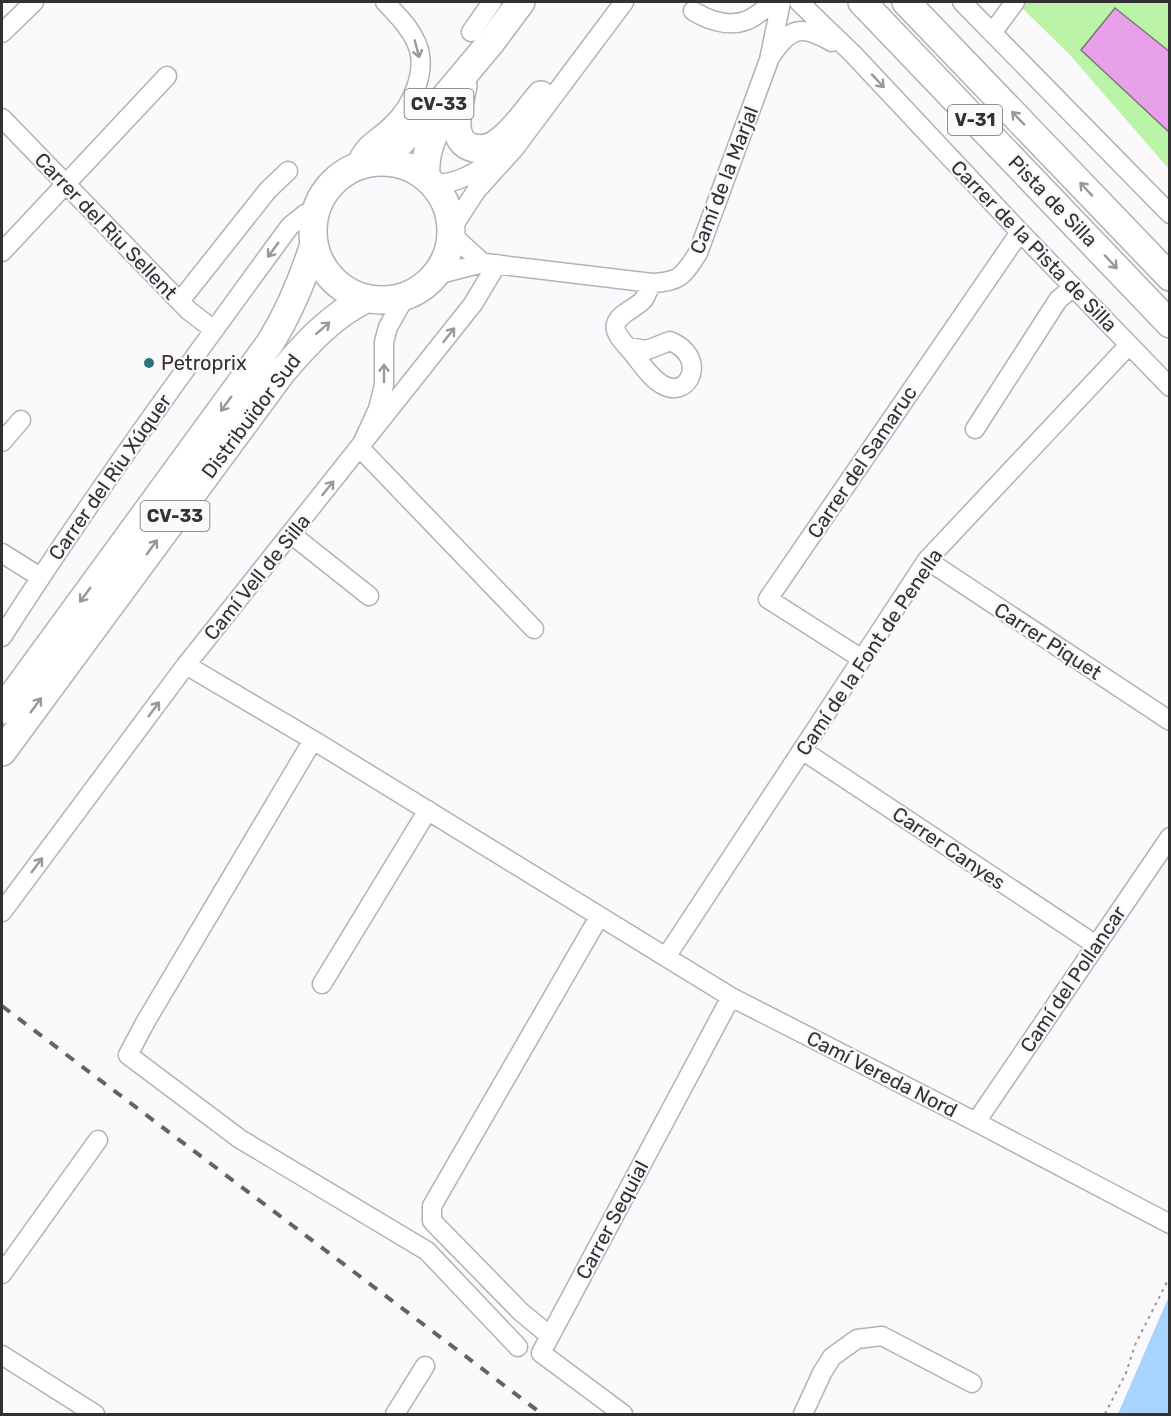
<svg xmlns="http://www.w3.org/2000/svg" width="1171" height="1416" font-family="Rubik,sans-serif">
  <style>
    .green { fill: #bcf4a7 }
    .water { fill: #a7d4fd }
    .building { fill: #e7a1e9; stroke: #7d747d; stroke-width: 1.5 }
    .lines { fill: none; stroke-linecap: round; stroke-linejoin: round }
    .minor-casing { stroke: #b6afba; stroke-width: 21 }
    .highway-casing { stroke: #b6afba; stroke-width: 30 }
    .path { stroke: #9a979b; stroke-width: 2; stroke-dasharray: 3 4.5; stroke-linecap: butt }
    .minor { stroke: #fff; stroke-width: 18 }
    .highway { stroke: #fff; stroke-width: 27 }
    .rail { stroke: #656266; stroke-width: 4; stroke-dasharray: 10 10; stroke-linecap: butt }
    .oneway { stroke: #9a989a }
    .poi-dot { fill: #2b747b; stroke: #fcf9fd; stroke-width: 2 }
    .labels { text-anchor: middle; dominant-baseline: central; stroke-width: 4.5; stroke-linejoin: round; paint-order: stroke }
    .shield { fill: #fcf9fd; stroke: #706d71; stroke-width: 1.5 }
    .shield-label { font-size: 18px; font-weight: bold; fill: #343135 }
    .street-label { font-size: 20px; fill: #343135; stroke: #fcf9fd }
    .poi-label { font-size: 20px; fill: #343135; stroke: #fcf9fd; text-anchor: start }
  </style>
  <rect width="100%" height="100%" fill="#fcf9fd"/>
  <!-- green -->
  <path class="green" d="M1016,2h153v167l-100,-115z"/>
  <!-- water -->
  <path class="water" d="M1169,1296v118h-51z"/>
  <!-- building -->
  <path class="building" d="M1115,8l55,44v81l-89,-83z"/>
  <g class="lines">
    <!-- minor casing -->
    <g class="minor-casing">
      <path id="minor" d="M799,2l54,52 167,178 150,155
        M962,2l208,212
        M693,11c15,9 35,16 52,10 10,-3 20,-13 29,-19
        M471,32l21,-30
        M2,33l32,-31
        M992,33l23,-31
        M771,56c20,-30 31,-31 61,-14
        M2,118l186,192 26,20
        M355,166c9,-23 19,-24 36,-40 21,-19 38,-57 25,-84 -7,-16 -20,-28 -31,-40
        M434,184c25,0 46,-13 64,-29
        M452,228l24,-37 38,-42 110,-147
        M2,252l165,-176
        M485,263l167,20c28,-1 31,-7 46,-30l71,-193 12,-58
        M436,275l47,-12 -31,-28
        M405,297l-17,30 -4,15v43l-6,24 -18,39 174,181
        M180,301l88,-111 20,-19
        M628,347l19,3 23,-9c38,15 20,59 -7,44 -13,-7 -22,-22 -32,-34 -5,-6 -18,-18 -15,-27 3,-11 21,-16 28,-25 3,-5 5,-11 8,-16
        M975,429l83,-129 15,-13
        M2,442l19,-22
        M291,534l78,62
        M2,553l38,24
        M927,560l243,161
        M2,637c90,-141 189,-276 288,-411l15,-12 10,-1
        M862,659l-94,-60 252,-367
        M186,665l127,75 418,257 245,125 194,102
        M313,740l-167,281 -18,34 112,84 187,112 91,96
        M802,750l294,195
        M2,912l184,-247 287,-361 24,-40
        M666,957l261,-397 202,-215
        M322,984l106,-174
        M976,1122l194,-285
        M2,1274l96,-134
        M550,1336l-29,-24 -89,-91v-15l167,-289
        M2,1355l93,59
        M395,1414l30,-48
        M623,1414l-82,-61 190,-356
        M803,1414l19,-41 10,-16 25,-18 25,-3 90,47"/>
    </g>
    <!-- highway casing -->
    <g class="highway-casing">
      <path id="highway" d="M862,2l308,322
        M906,2l264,275
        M463,86c-4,19 -16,56 11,62 10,2 19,-1 26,-7 16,-12 28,-31 41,-46
        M381,161l54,-52 57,-68 29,-39
        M313 231a69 69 0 1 1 138 0a69 69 0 1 1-138 0Z
        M426,176c-2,-26 9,-47 23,-68
        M2,710l268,-367c20,-32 33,-64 44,-99
        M2,752l280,-380c24,-28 50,-57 84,-73"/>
    </g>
    <!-- path -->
    <path class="path" d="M1105,1414l21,-41 9,-28 35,-69"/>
    <!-- minor -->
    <use href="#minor" class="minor"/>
    <!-- highway -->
    <use href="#highway" class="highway"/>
    <!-- rail -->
    <path class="rail" d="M2,1006l540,408"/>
  </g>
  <!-- one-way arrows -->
  <defs><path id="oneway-shaft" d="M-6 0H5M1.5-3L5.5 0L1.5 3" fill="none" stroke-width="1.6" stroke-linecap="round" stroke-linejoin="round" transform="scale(1.5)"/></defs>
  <g class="oneway">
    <use href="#oneway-shaft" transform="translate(417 49) rotate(75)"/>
    <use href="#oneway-shaft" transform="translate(878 81) rotate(47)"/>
    <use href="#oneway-shaft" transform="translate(1018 118) rotate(-134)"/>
    <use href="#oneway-shaft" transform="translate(1086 189) rotate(-133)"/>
    <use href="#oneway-shaft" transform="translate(273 250) rotate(126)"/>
    <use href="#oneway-shaft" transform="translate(1111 262) rotate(47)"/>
    <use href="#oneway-shaft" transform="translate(323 328) rotate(-41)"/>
    <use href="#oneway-shaft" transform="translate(449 335) rotate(-52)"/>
    <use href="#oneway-shaft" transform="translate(384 373) rotate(-90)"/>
    <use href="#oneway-shaft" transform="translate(226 404) rotate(126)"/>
    <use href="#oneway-shaft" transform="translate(328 488) rotate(-51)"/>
    <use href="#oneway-shaft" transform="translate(152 547) rotate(-54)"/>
    <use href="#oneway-shaft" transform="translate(85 595) rotate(126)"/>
    <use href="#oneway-shaft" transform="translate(36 705) rotate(-54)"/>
    <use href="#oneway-shaft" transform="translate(154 709) rotate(-53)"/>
    <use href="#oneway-shaft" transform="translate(37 865) rotate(-53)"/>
  </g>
  <!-- markers -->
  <circle class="poi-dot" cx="149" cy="363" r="6"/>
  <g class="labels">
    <!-- shield labels -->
    <g class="shield">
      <rect x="404.5" y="89" width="69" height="30" rx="4.5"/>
      <rect x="948" y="105" width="54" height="30" rx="4.5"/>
      <rect x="140.5" y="501" width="69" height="30" rx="4.5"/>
    </g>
    <g class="shield-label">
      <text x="439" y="104">CV-33</text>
      <text x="975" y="120">V-31</text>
      <text x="175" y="516">CV-33</text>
    </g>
    <!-- street labels -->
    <g class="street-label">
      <text transform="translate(724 180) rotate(-69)">Camí de la Marjal</text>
      <text transform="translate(1053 201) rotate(46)">Pista de Silla</text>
      <text transform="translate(106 226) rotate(46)">Carrer del Riu Sellent</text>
      <text transform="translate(1034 246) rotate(46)">Carrer de la Pista de Silla</text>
      <text transform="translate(251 416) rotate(-53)">Distribuïdor Sud</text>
      <text transform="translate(862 462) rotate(-56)">Carrer del Samaruc</text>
      <text transform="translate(110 477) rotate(-55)">Carrer del Riu Xúquer</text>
      <text transform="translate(257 577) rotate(-51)">Camí Vell de Silla</text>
      <text transform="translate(1048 641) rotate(33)">Carrer Piquet</text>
      <text transform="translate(869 652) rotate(-56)">Camí de la Font de Penella</text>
      <text transform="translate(949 848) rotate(34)">Carrer Canyes</text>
      <text transform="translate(1073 979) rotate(-56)">Camí del Pollancar</text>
      <text transform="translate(882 1074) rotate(27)">Camí Vereda Nord</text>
      <text transform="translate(612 1220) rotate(-62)">Carrer Sequial</text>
    </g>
    <!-- poi labels -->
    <g class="poi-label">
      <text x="161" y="363">Petroprix</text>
    </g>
  </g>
  <!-- border -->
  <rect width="1171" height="1416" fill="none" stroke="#343135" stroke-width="6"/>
</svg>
